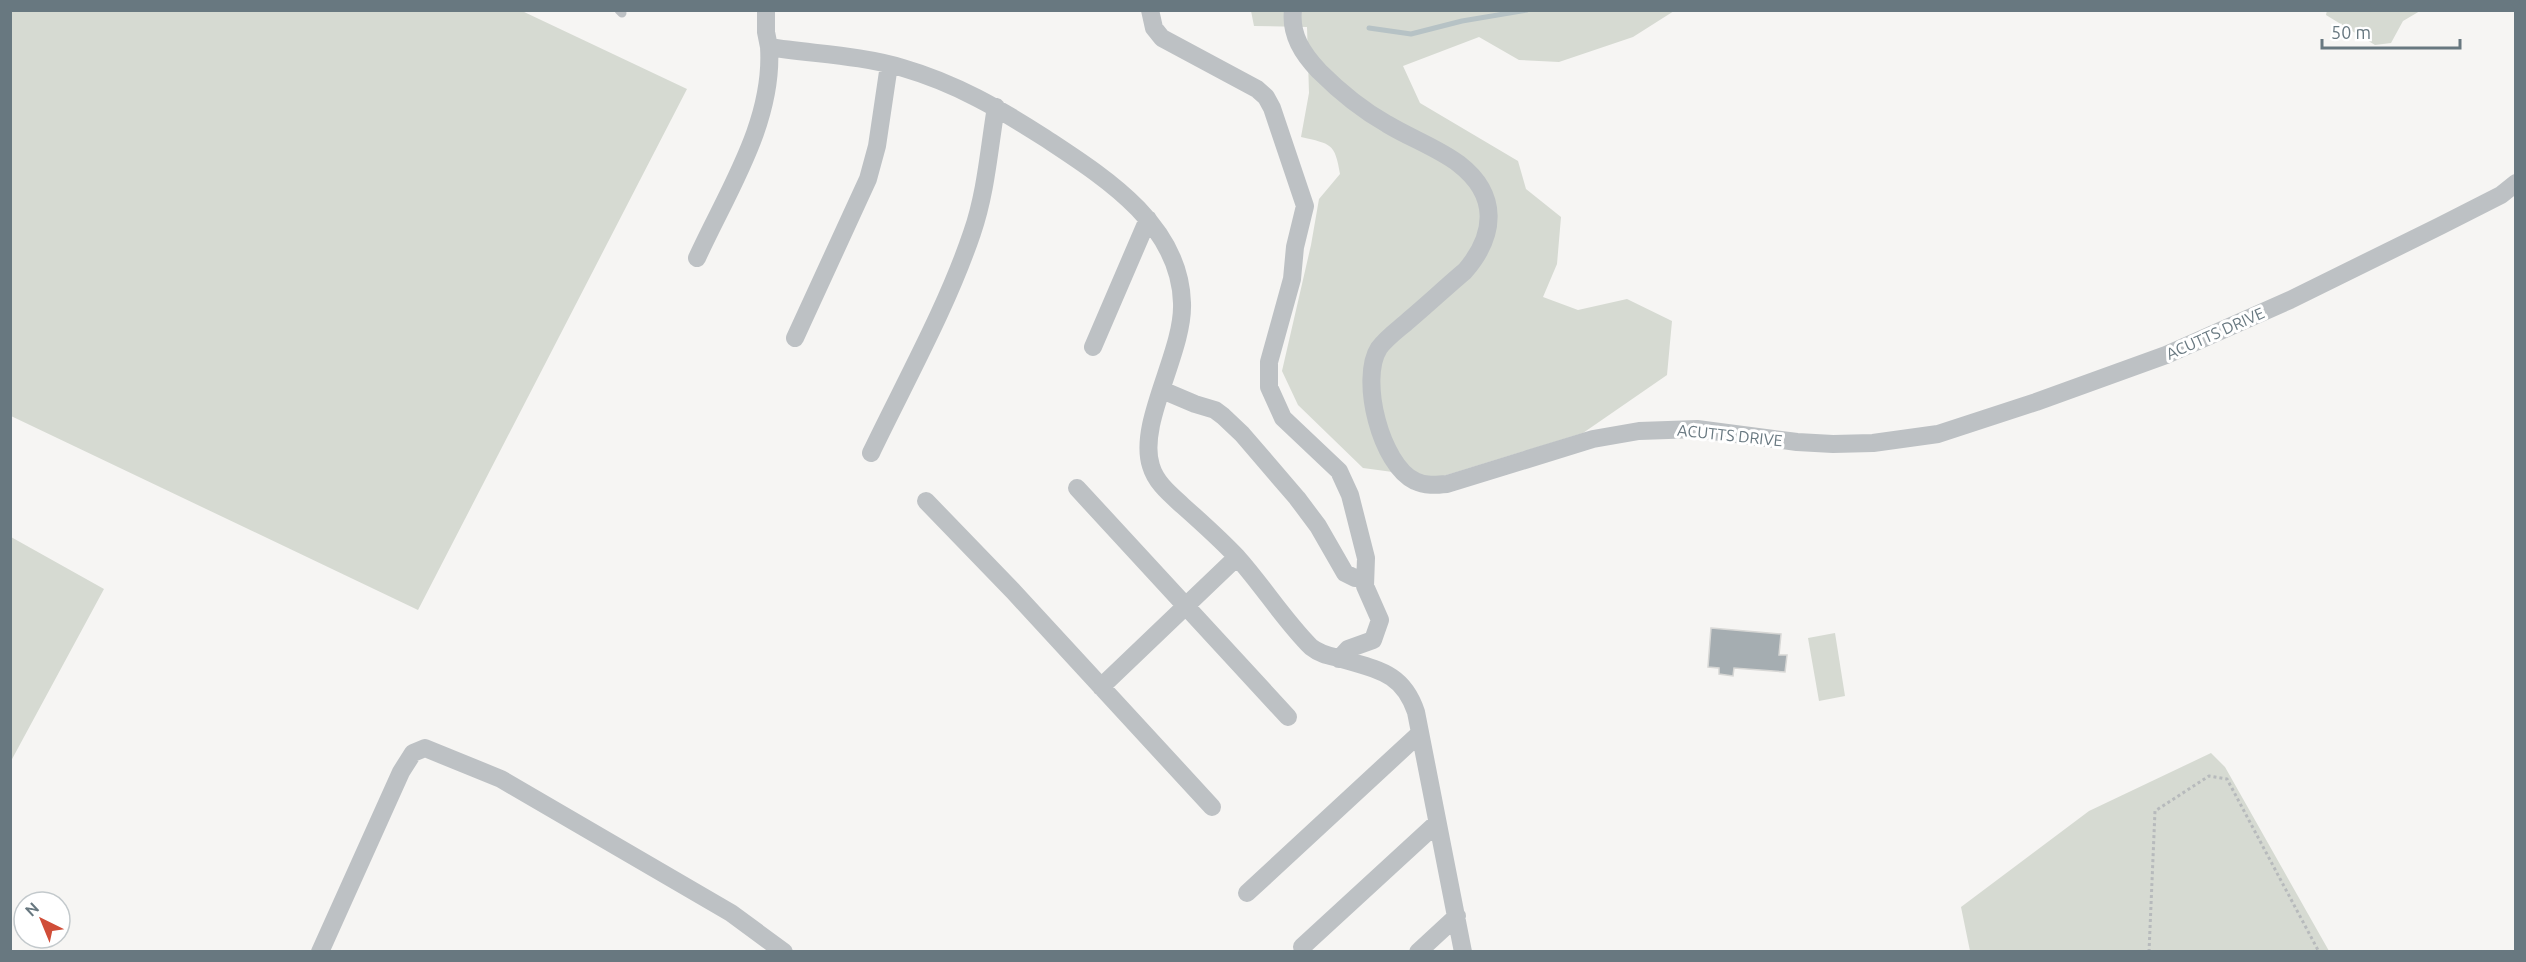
<svg xmlns="http://www.w3.org/2000/svg" width="2526" height="962" font-family="Ubuntu,sans-serif">
  <style>
    .green { fill: #d6dad2 }
    .lines { fill: none; stroke-linecap: round; stroke-linejoin: round }
    .stream { stroke: #b6c2c5; stroke-width: 5 }
    .building { fill: #a5adb1; stroke: #d7d7d5; stroke-width: 1.5 }
    .path { stroke: #b7babc; stroke-width: 3; stroke-dasharray: 3 3; stroke-linecap: butt }
    .lane { stroke: #bdc1c4; stroke-width: 9 }
    .street { stroke: #bdc1c4; stroke-width: 18 }
    .labels { text-anchor: middle; dominant-baseline: central; stroke-width: 6; stroke-linejoin: round; paint-order: stroke }
    .street-label { font-size: 16px; fill: #687880; stroke: #fff }
  </style>
  <rect width="100%" height="100%" fill="#f6f5f3"/>
  <!-- green -->
  <path class="green" d="M2327,10h93v1l-17,10 -12,22 -16,2 -49,-30z
    M10,11h512l165,78 -269,521 -407,-194z
    M1251,11h423l-41,26 -74,25 -40,-2 -40,-23 -76,29 17,37 98,58 8,28 35,28 -4,47 -14,33 35,13 49,-11 45,22 -5,54 -84,58 -146,45 -74,-10 -65,-63 -16,-34 29,-126 8,-46 21,-25c-5,-31 -9,-30 -39,-37l8,-44 -2,-66 -53,-1z
    M11,537l93,52 -93,172z
    M1835,633l10,63 -26,5 -11,-63z
    M2211,753l14,14 104,184h-359l-9,-44 128,-96z"/>
  <g class="lines">
    <!-- stream -->
    <path class="stream" d="M1369,28l42,6 51,-13 65,-11"/>
  </g>
  <!-- building -->
  <path class="building" d="M1711,628l70,6 -2,21h8l-2,17 -51,-4 -1,8 -14,-2v-6l-11,-1z"/>
  <g class="lines">
    <!-- path -->
    <path class="path" d="M2149,952l6,-141 54,-35 18,3 92,173"/>
    <!-- lane -->
    <path class="lane" d="M619,10l3,3"/>
    <!-- street -->
    <path class="street" d="M766,10v22l3,15c44,7 91,8 134,21 52,15 97,41 142,70 59,39 135,86 137,165 2,49 -45,120 -31,163 5,17 19,28 32,40 18,16 37,33 54,51 26,29 47,63 74,90 10,8 20,9 31,12 37,11 61,14 74,53l47,240
      M1150,10l4,18 8,10 95,51 9,8 6,11 33,98 -10,41 -3,32 -23,83v25l14,31 56,53 11,24 16,63 -1,28 15,34 -7,20 -25,9 -9,10
      M1293,10c-3,25 10,44 26,61 20,20 43,39 68,53 23,14 51,24 72,40 40,31 37,71 6,107 -19,16 -37,33 -56,49 -10,9 -22,17 -30,28 -20,31 2,117 36,133 10,5 21,4 32,3l146,-45 46,-8 58,-2 100,13 36,2 40,-1 65,-9 98,-32 130,-47 124,-55 150,-74 61,-31 15,-12
      M697,258c30,-66 77,-136 72,-211
      M795,338l73,-159 9,-33 12,-81
      M1093,347l55,-128
      M1162,390l33,14 20,6 8,6 19,18 55,64 21,28 27,47 10,5 10,-1
      M871,453c34,-71 76,-146 101,-220 14,-40 17,-84 24,-126
      M1077,488l211,229
      M926,501l87,90 199,216
      M1101,687l136,-130
      M1247,893l172,-159
      M1302,947l135,-124
      M320,952l81,-180 12,-19 12,-5 76,31 230,134 53,39
      M1418,952l39,-36"/>
  </g>
  <g class="labels">
    <!-- street labels -->
    <g class="street-label">
      <text transform="translate(2215 333) rotate(-24)">ACUTTS DRIVE</text>
      <text transform="translate(1730 435) rotate(6)">ACUTTS DRIVE</text>
    </g>
  </g>
  <!-- border -->
  <rect width="2526" height="962" fill="none" stroke="#687880" stroke-width="24"/>
  <!-- north arrow -->
  <g transform="translate(42 920) rotate(317)"><circle r="28" fill="#ffffff" stroke="#c3c9cc" stroke-width="1.5"/>
  <path d="M0-4.5L10 22L0 15L-10 22Z" fill="#d04d38"/>
  <text y="-9" font-size="16" font-weight="bold" text-anchor="middle" fill="#687880">N</text>
  </g>
  <!-- scale -->
  <path d="M2322 39v9h138v-9" fill="none" stroke="#687880" stroke-width="3"/>
  <text x="2331" y="39" font-size="18" fill="#687880" stroke="#ffffff" stroke-width="4.5" paint-order="stroke">50 m</text>
</svg>
